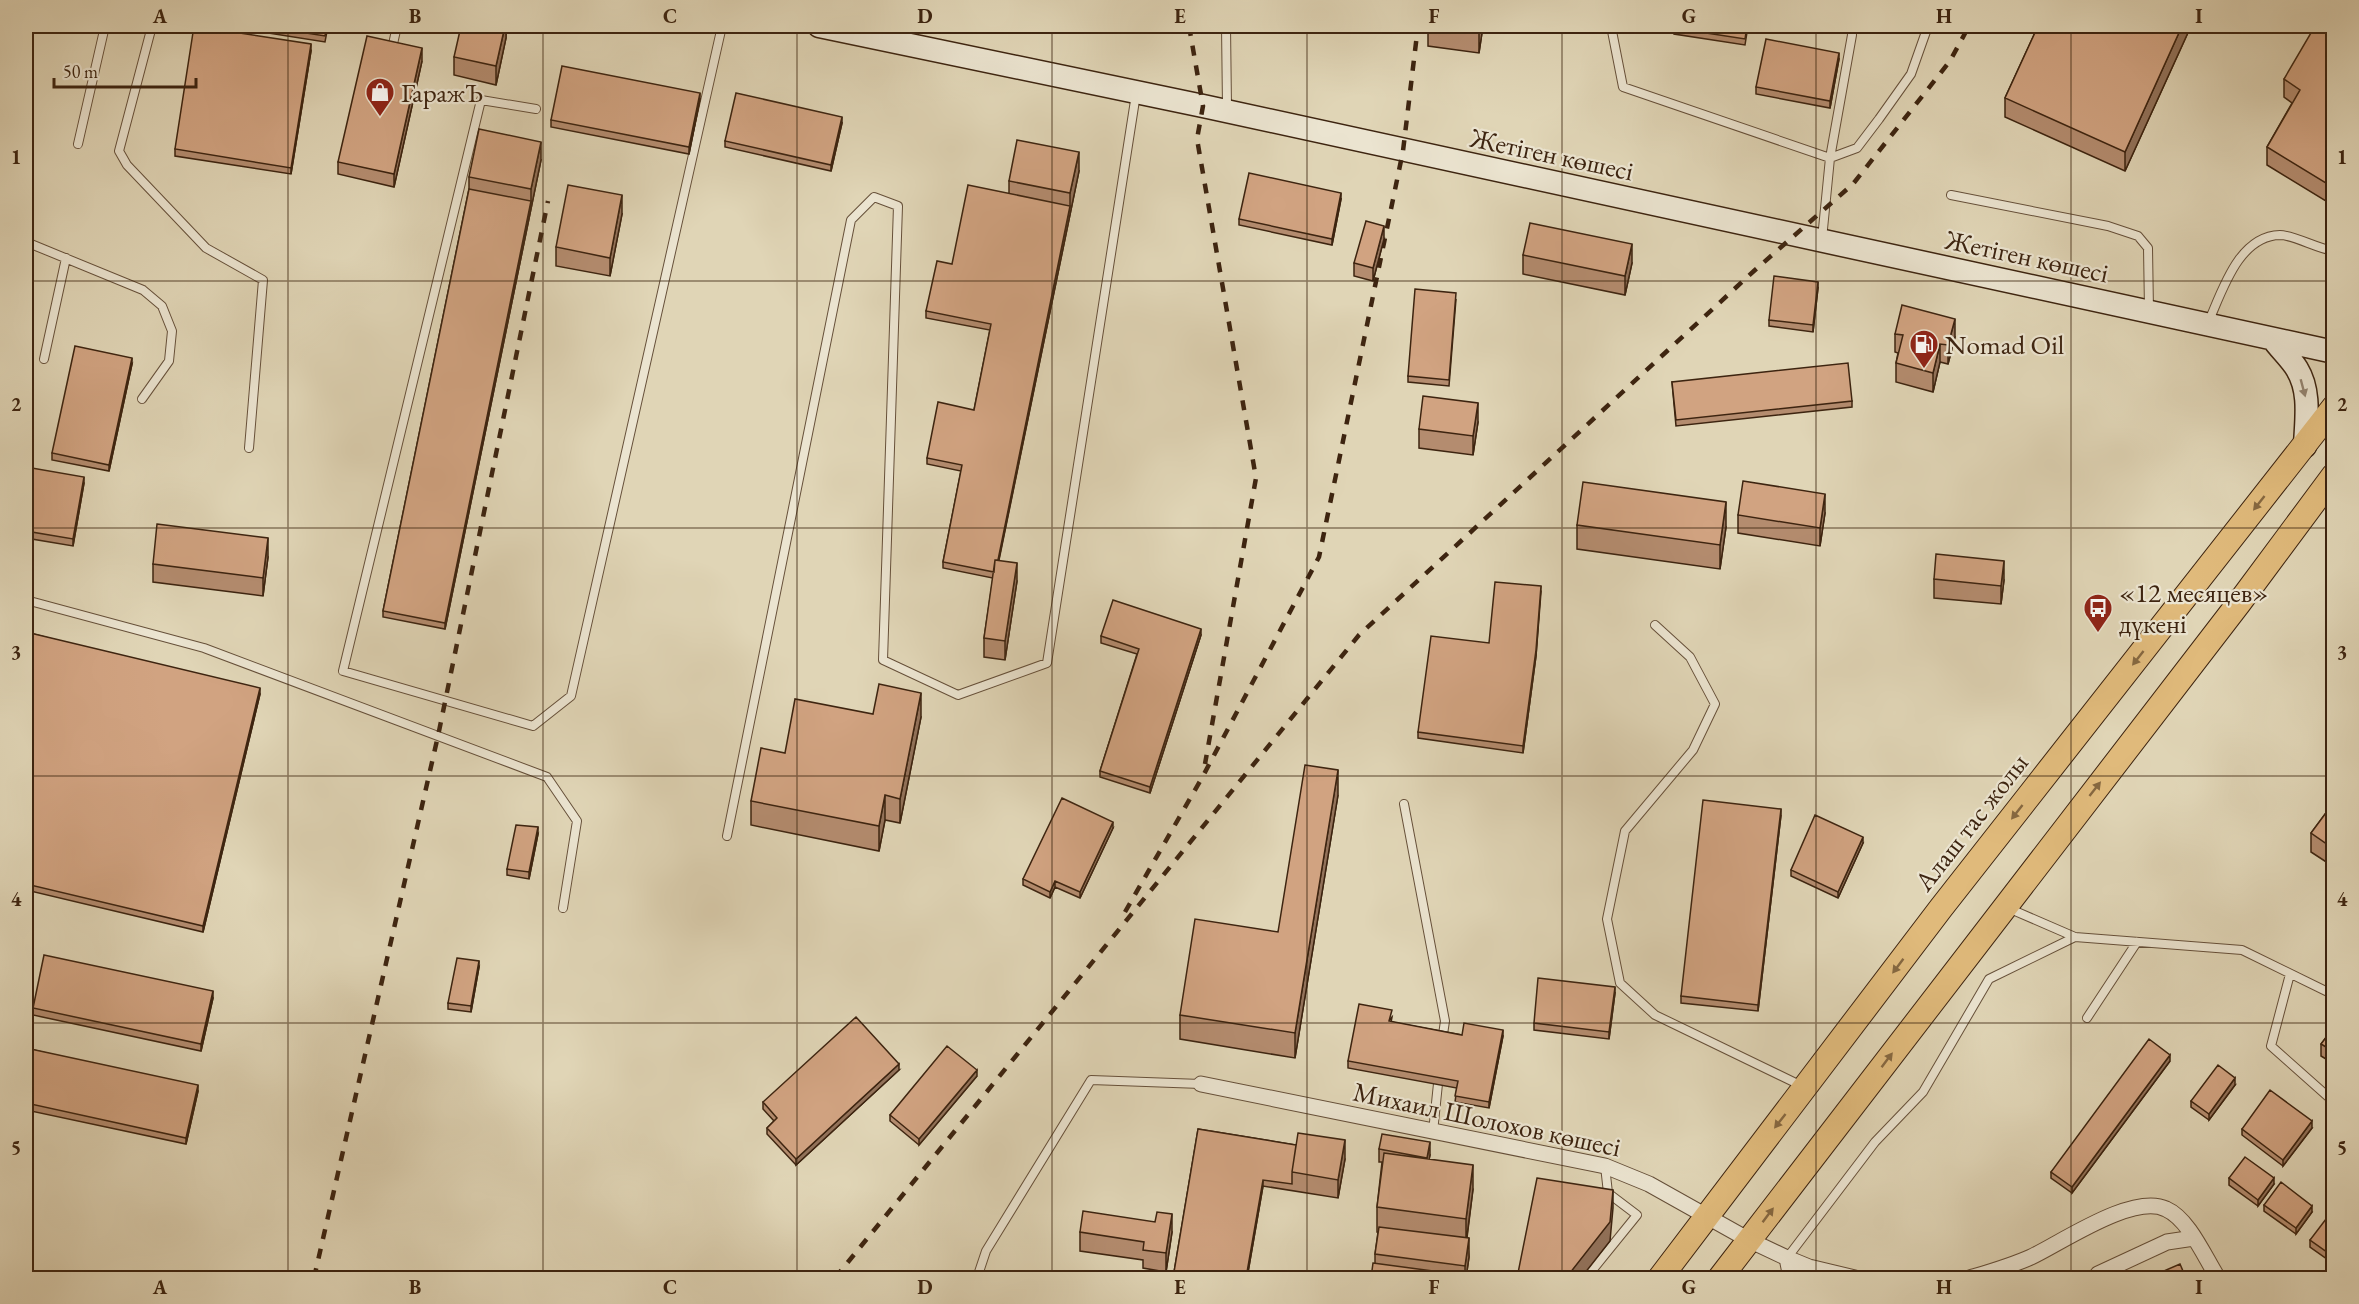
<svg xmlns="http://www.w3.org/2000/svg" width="2359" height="1304" font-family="'EB Garamond',serif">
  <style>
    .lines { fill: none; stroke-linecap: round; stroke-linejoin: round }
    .lane-casing { stroke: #66503a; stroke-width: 10 }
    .street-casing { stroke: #66503a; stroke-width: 17 }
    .secondary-casing { stroke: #3d2410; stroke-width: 25 }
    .primary-casing { stroke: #3d2410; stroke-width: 26 }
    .lane { stroke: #ebe4d0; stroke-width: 8 }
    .street { stroke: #ebe4d0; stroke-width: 15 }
    .secondary { stroke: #ebe4d0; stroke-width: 22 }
    .primary { stroke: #e0ba7b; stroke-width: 24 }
    .rail { stroke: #3d2410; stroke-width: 4.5; stroke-dasharray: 10 10; stroke-linecap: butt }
    .wall { fill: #b48c6f; stroke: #3d2410; stroke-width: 1.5 }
    .shaded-wall { fill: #92725a; stroke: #3d2410; stroke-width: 1.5 }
    .building { fill: #d1a381; stroke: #3d2410; stroke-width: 1.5 }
    .oneway { fill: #948470 }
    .oneway2 { fill: #866840 }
    .grid { fill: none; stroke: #3d2410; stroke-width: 1.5; stroke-opacity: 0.55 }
    .labels { text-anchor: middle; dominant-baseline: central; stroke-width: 4.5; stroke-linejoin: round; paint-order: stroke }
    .poi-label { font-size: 27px; fill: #3d2410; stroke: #ebe4d0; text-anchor: start }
    .street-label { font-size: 27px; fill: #3d2410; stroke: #ebe4d0 }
    .neatline { fill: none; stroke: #3d2410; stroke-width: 2 }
    .grid-label { font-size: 20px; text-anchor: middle; font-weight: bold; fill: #3d2410 }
  </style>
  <rect width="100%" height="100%" fill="#e0d5b6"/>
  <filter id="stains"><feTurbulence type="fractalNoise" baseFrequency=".00333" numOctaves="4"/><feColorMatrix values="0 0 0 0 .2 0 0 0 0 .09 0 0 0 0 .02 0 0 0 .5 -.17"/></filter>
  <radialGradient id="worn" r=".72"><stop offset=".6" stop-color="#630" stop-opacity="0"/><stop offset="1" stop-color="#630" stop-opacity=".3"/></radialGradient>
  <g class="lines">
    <!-- lane casing -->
    <g class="lane-casing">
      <path id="lane" d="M152,26l-33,125 8,14 79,83 57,32 -14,168
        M1226,26l1,81
        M1611,26l12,61 207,71 -8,81
        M1851,26l1,9 -22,123 27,-10 22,-29 32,-45 17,-48
        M393,44l4,-18
        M536,109l-55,-9 -138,571 190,55 38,-30 151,-670
        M78,144l27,-118
        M1951,195l157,31 30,10 10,12 1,62
        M26,242l117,48 19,16 10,25 -3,30 -27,38
        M2208,323c14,-31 30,-87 72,-88 14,0 38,14 54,16
        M44,359l22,-101
        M26,600l178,48 343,129 30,44 -14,87
        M1655,625l35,32 25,47 -22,46 -68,81 -18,88 13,64 35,32 147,71
        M1404,804l41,217 -3,20
        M727,836l124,-616 23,-23 24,9 -15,454 75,35 89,-32 89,-569
        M2008,908l67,29 167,13 92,45
        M2290,974l-19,72 63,56
        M2087,1018l50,-76
        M1433,1132l6,-58
        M1787,1258l88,-116 48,-50 66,-113 86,-42
        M977,1278l9,-27 105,-171 110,4
        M1586,1278l51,-63 -29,-22 -3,-27"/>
    </g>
    <!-- street casing -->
    <g class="street-casing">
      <path id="street" d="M1201,1084l404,82 44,18 100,56 38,18 22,9 46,11
        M1787,1258l4,20
        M1970,1278c20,-6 41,-12 61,-21 30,-14 102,-64 135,-48 23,10 39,49 52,69
        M2095,1278l3,-4 69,-32 27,-4"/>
    </g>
    <!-- secondary casing -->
    <g class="secondary-casing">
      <path id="secondary" d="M819,26l384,80 1131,246
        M2273,339c7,10 18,20 24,30 14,23 9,51 8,77"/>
    </g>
    <!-- primary casing -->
    <g class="primary-casing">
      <path id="primary" d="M1660,1278l281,-370 393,-501
        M1720,1278l519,-675 95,-128"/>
    </g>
    <!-- lane -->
    <use href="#lane" class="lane"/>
    <!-- street -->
    <use href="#street" class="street"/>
    <!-- secondary -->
    <use href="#secondary" class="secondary"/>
    <!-- primary -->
    <use href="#primary" class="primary"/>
    <!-- rail -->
    <path class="rail" d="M1189,26l14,80 -6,33 59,339 -51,286
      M1125,912l78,-136 116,-219 84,-406 15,-125
      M314,1278l124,-542 110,-535
      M835,1278l524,-643 396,-365 98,-86 97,-123 19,-35"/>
  </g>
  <!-- wall -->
  <path class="wall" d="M223,26h105l-3,16z
    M506,26v12l-10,47 -42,-10v-18z
    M1428,26h55l-4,27 -51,-7z
    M1674,26h74l-3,19 -71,-11z
    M2038,26h153l-66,145 -120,-54v-19z
    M2334,26v180l-67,-41v-18l25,-44 -8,-6v-18z
    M311,51l-20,123 -116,-18v-7z
    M1839,59l-9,49 -74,-14v-7z
    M422,61l-28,126 -56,-13v-12z
    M700,99l-11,55 -138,-27v-7z
    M842,123l-11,48 -106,-24v-6z
    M541,160l-96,469 -62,-12v-6l86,-422v-12z
    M1079,171l-80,389 18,21 -12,79 -21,-3v-19l9,-60 -50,-10v-6l18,-91 -34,-7v-6l47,-48 16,-80 -64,-12v-7l26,-47 57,-71v-12z
    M1341,199l-9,46 -93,-20v-6z
    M622,214l-12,62 -54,-10v-19z
    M1384,239l-11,42 -19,-5v-13z
    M1523,255l109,8 -7,32 -102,-21z
    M1818,288l-5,44 -44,-6v-6z
    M1456,299l-7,87 -41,-4v-6z
    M1895,334l60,3 -7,27 -8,-2 -7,30 -37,-10v-19l2,-10 -3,-1z
    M132,364l-23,107 -57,-11v-7z
    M1672,382l180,19v6l-176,19z
    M1478,422l-5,33 -54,-7v-19z
    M26,467l58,16 -11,63 -47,-8z
    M1825,513l-5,33 -82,-13v-18z
    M1577,525l149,2 -6,42 -143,-20z
    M268,557l-5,39 -110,-14v-18z
    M1934,579l70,1 -3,24 -67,-6z
    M1541,592l-5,64 -13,97 -105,-15v-6l71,-89z
    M26,632l234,62 -57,238 -177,-42z
    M1201,635l-51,158 -50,-16v-6l37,-117 -36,-11v-7z
    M873,714l48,3 -21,106 -15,-3 -6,31 -128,-26v-24l34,-48z
    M1338,795l-43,263 -115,-19v-24l98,-83z
    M2334,802v65l-23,-15v-19z
    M1781,815l-23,196 -77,-8v-7z
    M1113,828l-33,70 -25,-11 -5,11 -27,-13v-6z
    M538,834l-9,45 -22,-4v-6z
    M1863,843l-25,55 -47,-22v-6z
    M479,967l-8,45 -23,-3v-6z
    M1615,993l-6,46 -75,-9v-7z
    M213,998l-12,53 -168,-36v-7z
    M1392,1017l-1,5 71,13 41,1 -14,72 -34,-6 2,-14 -109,-20v-7z
    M2334,1027v37l-13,-8v-12z
    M26,1048l172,43 -12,53 -160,-34z
    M2170,1061l-98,132 -21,-15v-6z
    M899,1070l-103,95 -29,-31v-6l7,-7 -11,-12v-7z
    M977,1076l-58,69 -29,-24v-6z
    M2235,1085l-26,35 -18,-13v-6z
    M2312,1128l-29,38 -41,-31v-6z
    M1198,1129l98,16 49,14 -7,39 -75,-12 -16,92h-74z
    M1379,1149l51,6 -1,4 44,30 -6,49 2,19 -3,21h-95l4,-15v-9l3,-22h-1v-25l5,-45h-3z
    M2229,1178l45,6 -16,22 -29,-21z
    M2264,1205l48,7 -16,22 -32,-23z
    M2334,1224v40l-24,-17v-7z
    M1080,1232h92l-6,40 -23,-4v-8l-63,-9z"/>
  <!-- shaded-wall -->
  <path class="shaded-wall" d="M505,26h1v12l-10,47v-19z
    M1479,26h4l-4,27z
    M2182,26h9l-66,145v-19z
    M311,44v7l-20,123v-6z
    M422,48v13l-28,126v-13z
    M1839,53v6l-9,49v-7z
    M700,93v6l-11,55v-7z
    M842,117v6l-11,48v-6z
    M541,142v18l-96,469v-6l86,-422v-12z
    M1079,152v19l-84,407v-6l75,-366v-13z
    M1341,193v6l-9,46v-6z
    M622,195v19l-12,62v-18z
    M1384,226v13l-11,42v-13z
    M1632,244v19l-7,32v-19z
    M1818,282v6l-5,44v-7z
    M1955,319v18l-7,27v-19z
    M1940,344v18l-7,30v-19z
    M132,358v6l-23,107v-6z
    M1478,403v19l-5,33v-19z
    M84,477v6l-11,63v-7z
    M1825,494v19l-5,33v-18z
    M1726,502v25l-6,42v-24z
    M268,538v19l-5,39v-18z
    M2004,561v19l-3,24v-18z
    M1017,563v18l-12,79v-19z
    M1541,586l-5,70 -13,97v-7z
    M1201,629v6l-51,158v-6z
    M260,688v6l-57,238v-6z
    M921,693v24l-21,106v-24z
    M1338,770v25l-43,263v-25z
    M885,795v25l-6,31v-25z
    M1781,809v6l-23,196v-6z
    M1113,822v6l-33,70v-6z
    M538,827v7l-9,45v-7z
    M1863,837v6l-25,55v-6z
    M1055,881v6l-5,11v-6z
    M479,961v6l-8,45v-6z
    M1615,987v6l-6,46v-7z
    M213,991v7l-12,53v-7z
    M1503,1030v6l-14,72v-6z
    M2170,1055v6l-98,132v-6z
    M899,1064v6l-103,95v-6z
    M977,1070v6l-58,69v-6z
    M2235,1078v7l-26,35v-6z
    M198,1085v6l-12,53v-6z
    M2312,1121v7l-29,38v-6z
    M1345,1140v19l-7,39v-18z
    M1430,1142v13l-3,15v-12z
    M1473,1165v24l-7,54v-24z
    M2274,1178v6l-16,22v-6z
    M1263,1180v6l-16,92h-1z
    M1613,1190v18l-3,33 -29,37h-15z
    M2312,1206v6l-16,22v-6z
    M1172,1214v18l-6,40v-19z
    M1469,1238v19l-3,21h-1v-12z"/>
  <!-- building -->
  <path class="building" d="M194,26l117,18 -20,124 -116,-19z
    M261,26h66l-2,10z
    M461,26h44l-9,40 -42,-9z
    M1455,26h24v3z
    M1674,26h73l-2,13 -71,-11z
    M2038,26h144l-57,126 -120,-54z
    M2315,26h19v162l-67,-41 33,-57 -16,-11z
    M367,36l55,12 -28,126 -56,-12z
    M1766,39l73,14 -9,48 -74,-14z
    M562,66l138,27 -11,54 -138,-27z
    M736,93l106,24 -11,48 -106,-24z
    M479,129l62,13 -10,47 -62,-12z
    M1017,140l62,12 -9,41 -61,-12z
    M1249,173l92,20 -9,46 -93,-20z
    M568,185l54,10 -12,63 -54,-11z
    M968,185l102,21 -72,354h-3l-1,12 -51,-10 19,-97 -35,-7 11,-56 36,8 17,-86 -65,-13 11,-50 15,3z
    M469,189l62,12 -86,422 -62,-12z
    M1366,221l18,5 -11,42 -19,-5z
    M1530,223l102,21 -7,32 -102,-21z
    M1774,276l44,6 -5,43 -44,-5z
    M1415,289l41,4 -7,87 -41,-4z
    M1902,305l53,14 -7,26 -8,-1 -7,29 -37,-10 7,-28 -8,-1z
    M75,346l57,12 -23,107 -57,-12z
    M1848,363l4,38 -176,19 -4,-38z
    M1423,396l55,7 -5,33 -54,-7z
    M26,467l58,10 -11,62 -47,-8z
    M1743,481l82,13 -5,34 -82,-13z
    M1583,482l143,20 -6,43 -143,-20z
    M157,524l111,14 -5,40 -110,-14z
    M1936,554l68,7 -3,25 -67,-7z
    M995,560l22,3 -12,78 -21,-3z
    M1495,582l46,4 -5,64 -13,96 -105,-14 13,-96 58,7z
    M1113,600l88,29 -51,158 -50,-16 39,-122 -38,-13z
    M26,632l234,56 -57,238 -177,-42z
    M879,684l42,9 -21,106 -15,-4 -6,31 -128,-25 10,-53 24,5 10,-54 78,15z
    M1305,765l33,5 -43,263 -115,-18 15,-96 83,13z
    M1062,798l51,24 -33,70 -25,-11 -5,11 -27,-13z
    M1703,800l78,9 -23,196 -77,-9z
    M2334,802v47l-23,-16z
    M1815,815l48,22 -25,55 -47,-22z
    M516,825l22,2 -9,45 -22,-3z
    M44,955l169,36 -12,53 -168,-36z
    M457,958l22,3 -8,45 -23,-3z
    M1538,978l77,9 -6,45 -75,-9z
    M1359,1004l33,6 -3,11 73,14 2,-12 39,7 -14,72 -34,-6 3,-15 -110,-20z
    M856,1017l43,47 -103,95 -29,-31 10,-10 -14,-16z
    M2334,1027v25l-13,-8z
    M2149,1039l21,16 -98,132 -21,-15z
    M947,1046l30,24 -58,69 -29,-24z
    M26,1048l172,37 -12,53 -160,-35z
    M2218,1065l17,13 -26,36 -18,-13z
    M2270,1090l42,31 -29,39 -41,-31z
    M1198,1129l98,16 -4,27v12l-29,-4 -17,98h-73z
    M1298,1133l47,7 -7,40 -46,-8z
    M1382,1134l48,8 -3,16 -48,-9z
    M1384,1153l89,12 -7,54 -89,-12z
    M2245,1157l29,21 -16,22 -29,-22z
    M1537,1178l76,12 -3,32 -44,56h-49z
    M2281,1182l31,24 -16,22 -32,-23z
    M1083,1211l72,11 2,-10 15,2 -6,39 -23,-3 1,-8 -64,-10z
    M2326,1219l8,5v33l-24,-17z
    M1379,1227l90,11 -4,28 -90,-12z
    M1373,1263l90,12 -1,3h-91z
    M2180,1264l6,14h-35l-1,-1z
    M986,1274l25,4h-26z"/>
  <!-- one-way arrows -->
  <defs><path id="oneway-solid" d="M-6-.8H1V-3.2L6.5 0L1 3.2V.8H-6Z" transform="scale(1.5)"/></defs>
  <use class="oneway" href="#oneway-solid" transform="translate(2303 388) rotate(75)"/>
  <g class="oneway2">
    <use href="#oneway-solid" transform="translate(2259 503) rotate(128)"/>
    <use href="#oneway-solid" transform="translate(2138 658) rotate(128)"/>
    <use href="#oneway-solid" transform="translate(2095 789) rotate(-52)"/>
    <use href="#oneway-solid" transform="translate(2017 812) rotate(128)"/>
    <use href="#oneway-solid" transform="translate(1898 966) rotate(127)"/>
    <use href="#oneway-solid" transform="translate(1887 1060) rotate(-53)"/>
    <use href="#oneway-solid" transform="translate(1780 1121) rotate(128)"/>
    <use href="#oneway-solid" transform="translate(1768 1215) rotate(-53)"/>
  </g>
  <!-- grid -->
  <path class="grid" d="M288,26v1252M543,26v1252M797,26v1252M1052,26v1252M1307,26v1252M1562,26v1252M1816,26v1252M2071,26v1252M26,281h2308M26,528h2308M26,776h2308M26,1023h2308"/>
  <!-- icons -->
  <defs>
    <g id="shop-pin" transform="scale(1.5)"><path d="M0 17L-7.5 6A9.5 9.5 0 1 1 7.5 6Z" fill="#8f2418" stroke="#ebe4d0"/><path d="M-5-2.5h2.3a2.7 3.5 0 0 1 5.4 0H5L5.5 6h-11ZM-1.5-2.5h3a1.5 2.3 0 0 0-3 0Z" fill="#fff"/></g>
    <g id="fuel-pin" transform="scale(1.5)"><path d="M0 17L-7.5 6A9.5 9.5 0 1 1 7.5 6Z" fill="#8f2418" stroke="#ebe4d0"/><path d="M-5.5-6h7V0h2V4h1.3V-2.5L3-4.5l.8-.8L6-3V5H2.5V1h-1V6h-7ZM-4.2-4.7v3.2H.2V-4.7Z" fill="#fff"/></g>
    <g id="bus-pin" transform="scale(1.5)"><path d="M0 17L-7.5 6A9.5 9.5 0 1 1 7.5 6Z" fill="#8f2418" stroke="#ebe4d0"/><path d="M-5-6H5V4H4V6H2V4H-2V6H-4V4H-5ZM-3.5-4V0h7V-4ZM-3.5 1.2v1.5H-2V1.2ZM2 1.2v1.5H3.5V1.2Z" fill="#fff"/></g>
  </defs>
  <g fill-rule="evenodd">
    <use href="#shop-pin" x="380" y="92"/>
    <use href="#fuel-pin" x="1924" y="344"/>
    <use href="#bus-pin" x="2098" y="608"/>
  </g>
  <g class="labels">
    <!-- poi labels -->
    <g class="poi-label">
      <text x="401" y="92">ГаражЪ</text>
      <text x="1945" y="344">Nomad Oil</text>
      <text x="2119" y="592">«12 месяцев»<tspan x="2119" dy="31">дүкені</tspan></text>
    </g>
    <!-- street labels -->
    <g class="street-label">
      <text transform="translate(1552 154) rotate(12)">Жетіген көшесі</text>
      <text transform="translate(2027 256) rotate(12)">Жетіген көшесі</text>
      <text transform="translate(1971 822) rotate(-52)">Алаш тас жолы</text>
      <text transform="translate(1487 1119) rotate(12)">Михаил Шолохов көшесі</text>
    </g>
  </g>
  <!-- margin -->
  <rect width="2359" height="1304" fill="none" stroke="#e0d5b6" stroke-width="66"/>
  <!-- scale -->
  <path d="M54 78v9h142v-9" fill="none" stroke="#3d2410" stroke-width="3"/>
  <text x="63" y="78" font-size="18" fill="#3d2410" stroke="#ebe4d0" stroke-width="4.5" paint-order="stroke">50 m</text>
  <rect x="33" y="33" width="2293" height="1238" class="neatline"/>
  <g class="grid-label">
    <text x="160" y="23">A</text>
    <text x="415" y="23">B</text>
    <text x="670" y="23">C</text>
    <text x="925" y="23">D</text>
    <text x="1180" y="23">E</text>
    <text x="1434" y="23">F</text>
    <text x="1689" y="23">G</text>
    <text x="1944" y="23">H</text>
    <text x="2199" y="23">I</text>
    <text x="16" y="164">1</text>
    <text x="2342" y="164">1</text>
    <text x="16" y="411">2</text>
    <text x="2342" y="411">2</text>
    <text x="16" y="659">3</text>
    <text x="2342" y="659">3</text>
    <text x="16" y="906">4</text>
    <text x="2342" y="906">4</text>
    <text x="16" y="1154">5</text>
    <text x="2342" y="1154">5</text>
    <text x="160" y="1294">A</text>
    <text x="415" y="1294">B</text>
    <text x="670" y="1294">C</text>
    <text x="925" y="1294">D</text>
    <text x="1180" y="1294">E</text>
    <text x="1434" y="1294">F</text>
    <text x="1689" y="1294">G</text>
    <text x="1944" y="1294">H</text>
    <text x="2199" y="1294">I</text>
  </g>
  <rect width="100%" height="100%" filter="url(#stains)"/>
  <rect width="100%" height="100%" fill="url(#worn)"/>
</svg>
